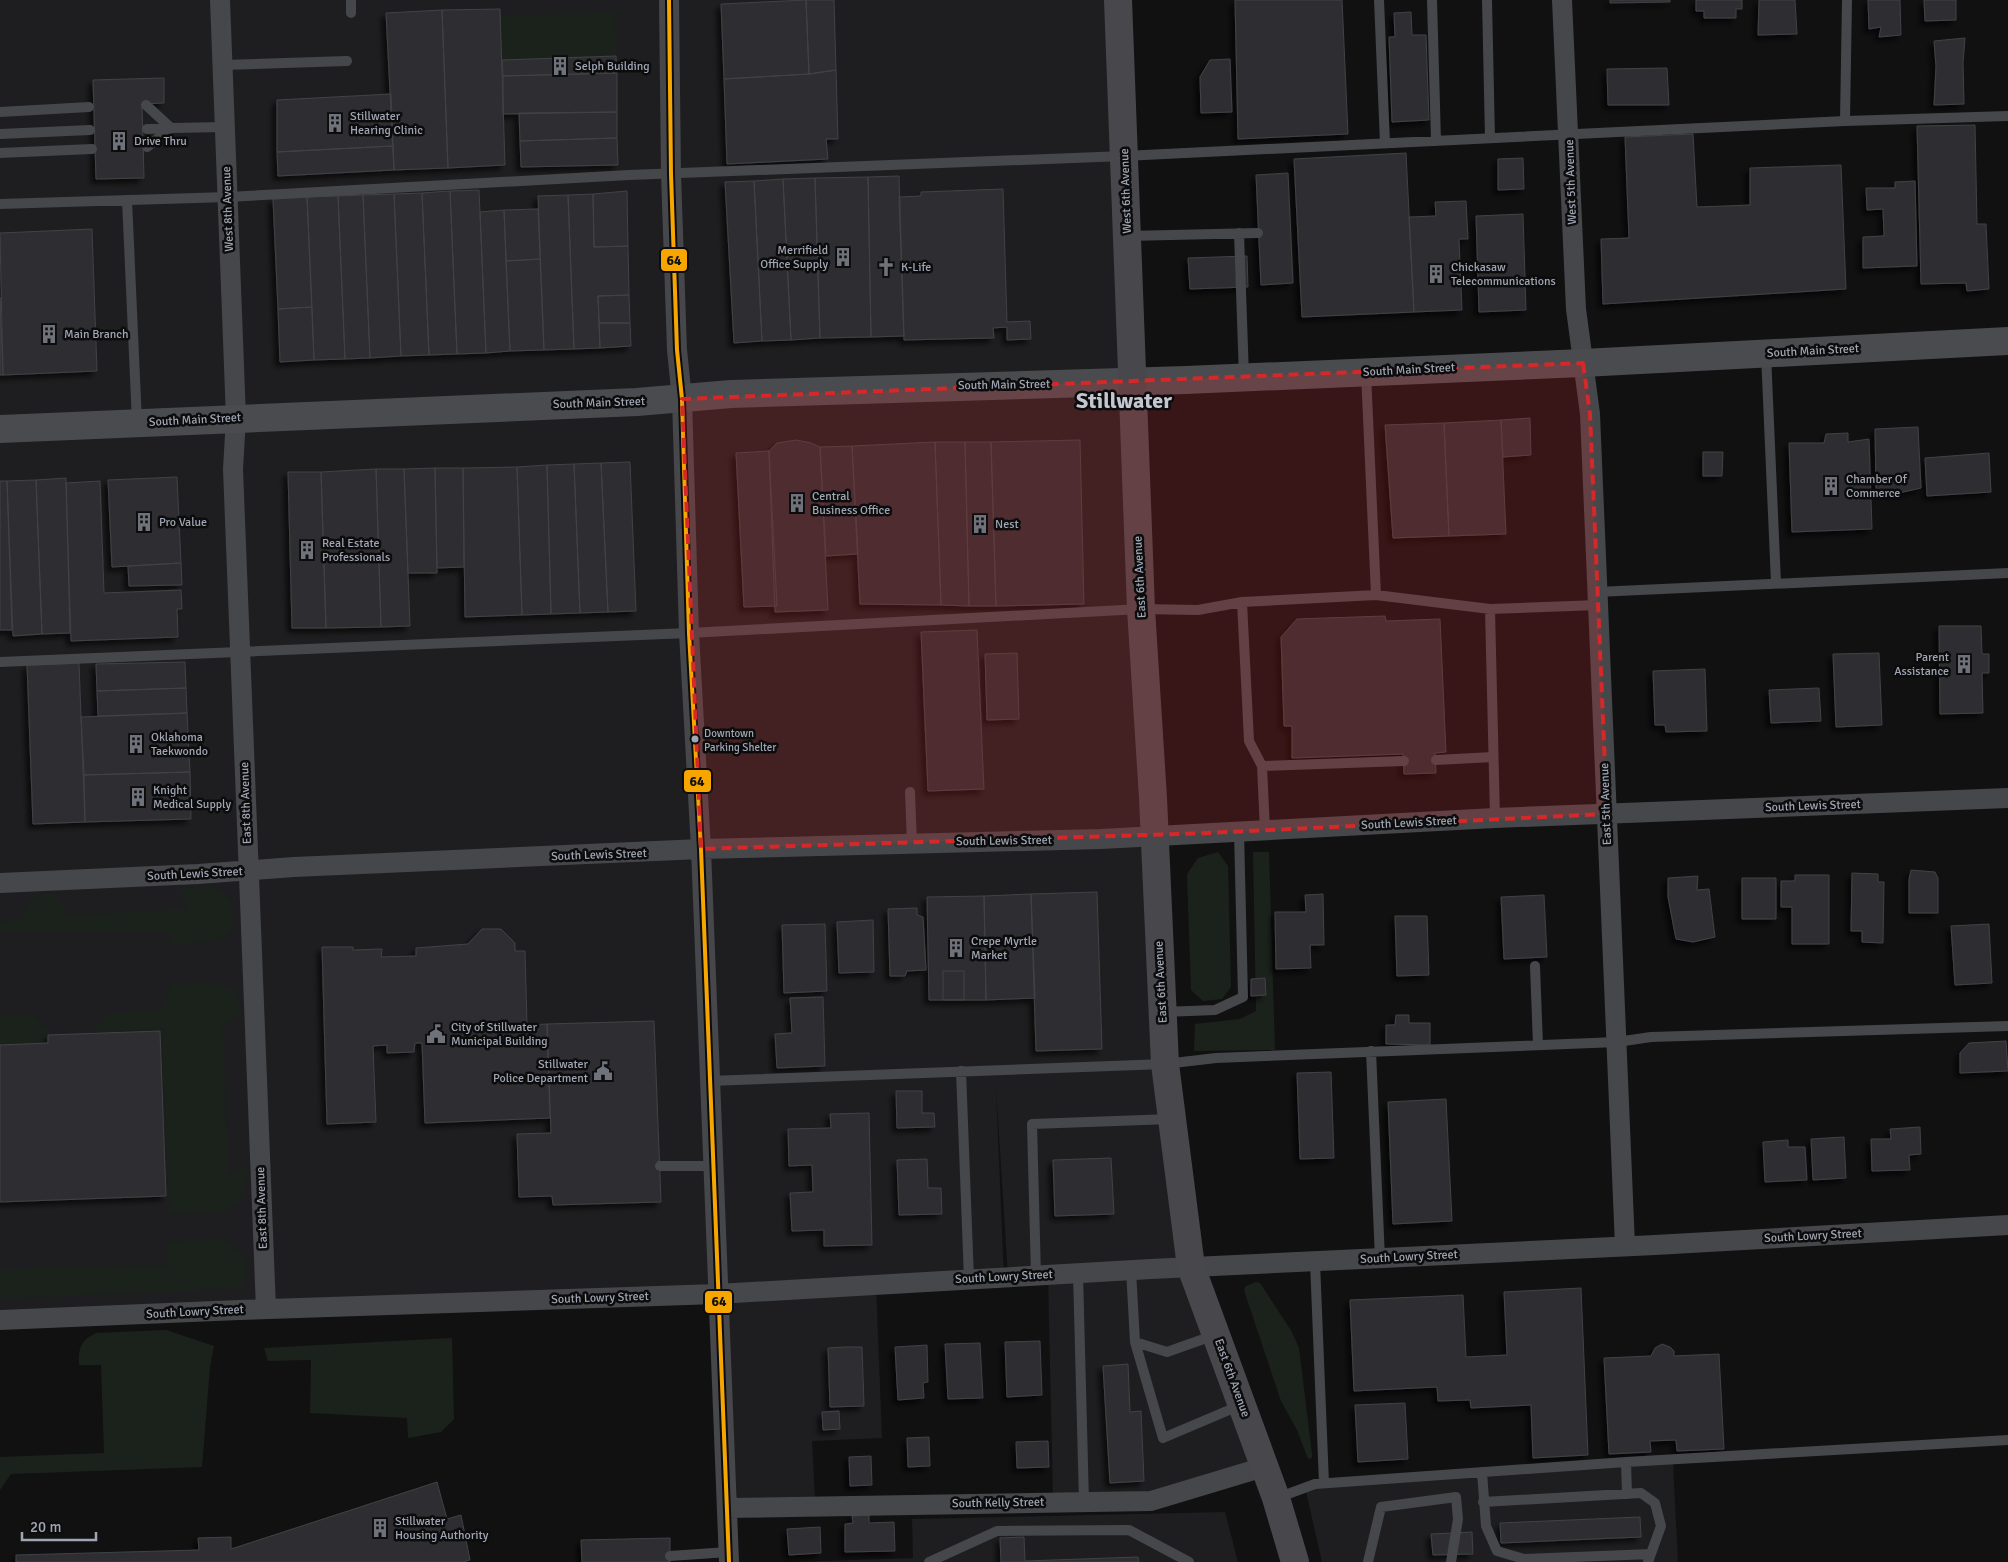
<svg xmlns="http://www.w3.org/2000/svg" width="2008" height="1562" font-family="Signika,sans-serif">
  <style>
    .built { fill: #1e1e20 }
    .green { fill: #1b221c }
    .building { fill: #2f2f31; stroke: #404246; filter: url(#shadow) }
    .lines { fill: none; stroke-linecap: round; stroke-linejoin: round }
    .lane { stroke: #46474a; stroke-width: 10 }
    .street { stroke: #46474a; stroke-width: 20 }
    .secondary { stroke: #4a4b4f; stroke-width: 28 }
    .highway { stroke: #48484c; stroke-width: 28 }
    .bus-1-casing { stroke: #0c0c0d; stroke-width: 8 }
    .bus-1 { stroke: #f7a600; stroke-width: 4 }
    .marked { fill: #d62828; fill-opacity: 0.2; stroke: #d62828; stroke-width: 4; stroke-dasharray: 10 6; stroke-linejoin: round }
    .bus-dot { fill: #a1a6b4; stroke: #0c0c0d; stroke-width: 2 }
    .labels { text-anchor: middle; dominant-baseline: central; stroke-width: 5; stroke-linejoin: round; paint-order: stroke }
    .bus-label { font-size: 11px; fill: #a1a6b4; stroke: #0c0c0d; text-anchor: start }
    .poi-label { font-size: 12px; fill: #a1a6b4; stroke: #0c0c0d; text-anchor: start }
    .street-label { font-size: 12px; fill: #a1a6b4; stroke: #0c0c0d }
    .town-label { font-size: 22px; font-weight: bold; fill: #c3c5d0; stroke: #0c0c0d }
    .line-badge { stroke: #0c0c0d; stroke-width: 2 }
    .pale-badge-label { font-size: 14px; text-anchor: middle; font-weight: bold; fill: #111 }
  </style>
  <defs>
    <filter id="shadow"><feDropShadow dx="-4.5" dy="4.5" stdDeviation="2.5" flood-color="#0009"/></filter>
  </defs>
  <rect width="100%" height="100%" fill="#111112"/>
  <!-- built -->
  <path class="built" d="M0,0h1121l68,1265 73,201 -112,31 -97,2 -5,-224 -40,1 -12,-188 8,191 -128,5 6,154 -70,3 3,57 -87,4 -18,-421 8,212 -718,27z
    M1673,1462l5,100h-356l-17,-75z
    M1225,1512l13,50h-446l121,-4 -1,-39z"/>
  <!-- green -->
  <path class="green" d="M615,12l1,44 -114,4 -1,-44z
    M1218,852l10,14 3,121 -9,12 -19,2 -12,-11 -4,-116 11,-16z
    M1253,852h16l6,198 -81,1 1,-27 45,-5 16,-8z
    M211,886l8,5 12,11 2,23 -10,12 -17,5 -39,3 7,-14 -174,1v-11l20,-1c10,-16 12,-26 33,-28l16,23 119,-6 -8,-20z
    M210,983c21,3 28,9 32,30l-19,12 5,152 20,-12c1,56 -37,47 -79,48l-7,-184 -71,3 18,-19 52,-2 10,-26z
    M33,1015l21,20h-7v8l-47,2v-29z
    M223,1240l19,14 6,16 -7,18 -241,11v-30l168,-4 -1,-24z
    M1256,1282l4,1 32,49 7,16 13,106v4l-4,1 -11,-29 -16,-29 -37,-111 2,-4z
    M166,1330l48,16 -4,21 -8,100 -191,7 -11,16v-33l104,-4 -3,-88h-22c-1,-17 2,-25 17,-32z
    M452,1338l2,81 -13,13 -33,6 -1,-20 -97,-5 1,-53 -43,1 -4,-13z"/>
  <!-- building -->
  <path class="building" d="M806,0l3,74 -85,5 -3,-75z
    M806,0h28l2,70 -27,4z
    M1235,0h107l6,134 -110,5z
    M1610,0h60v2l-60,1z
    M1696,0h46v9h-6v9h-32v-7h-8z
    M1759,0h36l2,34 -39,1z
    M1868,0h32l1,35 -22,2 2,-10 -12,2z
    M1924,0h32v20l-31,1z
    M500,9l5,156 -57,3 -6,-158z
    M442,10l6,158 -54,2 -8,-157z
    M1411,12l1,23h14l3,85 -37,2 -3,-85h6l-1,-24z
    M1965,38l-2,25 1,41 -30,1 2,-39 -2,-25z
    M616,56l1,17 -114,3 -1,-16z
    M1230,59l2,53 -31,1 -1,-36 10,-17z
    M1667,68l2,37h-61l-1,-36z
    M836,70l2,69h-12l2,20 -101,5 -3,-85 85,-5z
    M617,73v39l-114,2v-38z
    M164,78v25l-22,1 2,74 -48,1 -3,-99z
    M391,94l2,52 -116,6v-52z
    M617,112v26l-97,3 -1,-28z
    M1975,125l2,99h9l3,65 -22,2 -1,-8 -45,1 -4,-158z
    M1693,134l4,73 53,-2v-37l91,-3 5,124 -243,15 -2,-65 28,-1 -4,-101z
    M617,138l1,27 -97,2 -1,-26z
    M393,146l1,24 -116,6 -1,-24z
    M1406,153l8,159 -112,5 -8,-158z
    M1523,158l1,31 -26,1v-31z
    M1288,173l5,110 -32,2 -5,-110z
    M899,176l5,160 -33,1 -3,-160z
    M868,177l3,160 -51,1 -5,-160z
    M815,178l5,160 -29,2 -8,-161z
    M783,179l8,161 -29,1 -8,-160z
    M754,181l8,160 -28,2 -9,-161z
    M1915,181l2,85 -54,2v-31l21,-1 -1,-27 -16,1 -1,-22h29v-6z
    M1003,189l4,133 23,-1 1,18 -24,1v-13l-14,1 1,10 -90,2 -5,-143 22,-1v-4z
    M479,190l7,163 -29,1 -7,-163z
    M450,191l7,163 -28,1 -7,-162z
    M627,191l1,55 -34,1 -1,-53z
    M422,193l7,162 -28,1 -7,-162z
    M394,194l7,162 -31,2 -7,-163z
    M593,194l1,53 34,-1 1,49 -31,1 2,52 -26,1 -6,-154z
    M363,195l7,163 -25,1 -7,-163z
    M568,195l6,154 -30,1 -6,-154z
    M338,196l7,163 -31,1 -7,-163z
    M307,197l5,110 -34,2 -5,-110z
    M1466,201l2,38h-9l3,71 -48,2 -5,-95 27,-1 -1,-14z
    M538,209l2,50 -34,2 -2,-51z
    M504,210l6,141 -24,2 -6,-141z
    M1523,214l3,96 -47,2 -3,-96z
    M92,229l5,142 -94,4 -3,-142z
    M1247,256l1,31 -58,2 -2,-31z
    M540,259l4,91 -34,1 -4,-90z
    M629,295l1,28h-31l-1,-27z
    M0,297l3,78h-3z
    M312,307l2,53 -34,2 -2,-53z
    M599,323h31l1,23 -31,2z
    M1530,418l1,37 -28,2 -2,-37z
    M1501,420l5,114 -57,2 -5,-113z
    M1444,423l5,113 -56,2 -8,-113z
    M1918,427l3,61 -22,5 -23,-2 -1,-62z
    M1848,433v9l21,-3 3,90 -80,3 -3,-89h35l2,-9z
    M796,440l15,3 9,4 8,163 -53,2 -6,-161 8,-8z
    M1080,440l4,164 -88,2 -5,-164z
    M935,442h30l4,164 -28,-1z
    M935,442l6,163 -81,-1 -8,-158z
    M965,442h26l5,164h-27z
    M852,446l6,108 -32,2 -6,-109z
    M769,451l8,155 -33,1 -8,-154z
    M1703,452h20l-1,24h-19z
    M1989,453l2,39 -64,4 -2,-38z
    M630,462l6,149 -28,1 -7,-149z
    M601,463l7,149 -28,1 -6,-149z
    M574,464l6,149 -29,1 -4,-149z
    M547,465l4,149 -29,1 -5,-148z
    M517,467l5,148 -57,2 -2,-149z
    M435,468h28l1,99 -27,1z
    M435,468l2,105h-29l-4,-104z
    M376,469h28l6,157 -29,1z
    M376,469l5,158 -55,1 -5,-156z
    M288,472h33l5,156h-34z
    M177,477l4,86 -69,4 -4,-87z
    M66,478l4,155 -28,1 -6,-154z
    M36,480l6,154 -29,2 -6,-155z
    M0,481h7l5,149h-12z
    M100,481l4,112 77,-3 1,19h-5l1,28 -107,4 -5,-158z
    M181,563l1,22 -53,1 -1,-20z
    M1385,616l1,5 54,-2 6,133 -11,1 1,20 -32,1 -1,-20 -111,4v-32h-8l-3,-89 16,-18z
    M1939,626h42l1,28h7v19h-7l1,40 -43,1z
    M977,630l7,159 -56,2 -7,-159z
    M1017,653l2,66 -32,1 -2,-66z
    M1879,653l3,72 -46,2 -3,-73z
    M185,662l1,26 -89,3 -1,-27z
    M79,663l6,159 -52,2 -6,-159z
    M1705,669l2,62 -41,1 -1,-7h-10l-2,-54z
    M186,688l1,25 -89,3 -1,-25z
    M1819,688l2,33 -50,2 -2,-33z
    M187,713l3,59 -106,3 -3,-58z
    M190,772l1,47 -106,3 -1,-47z
    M1911,870l24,2 3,6v35h-29v-34z
    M1852,873l26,1v8h6l-1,61 -21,-1v-11h-11z
    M1795,875h34v69h-37v-37h-11v-26h14z
    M1698,876l-1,14 12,-1 6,48 -22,5 -17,-3 -8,-42v-19z
    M1742,878h34v41h-34z
    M1097,892l5,157 -66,2 -5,-157z
    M1031,894l4,104 -49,2 -2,-104z
    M1323,894l1,51h-14l1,23 -35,1 -1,-57h31l-1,-17z
    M1544,895l3,62 -43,2 -3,-62z
    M984,896l2,104h-57l-2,-103z
    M917,908v7l6,2 3,53 -19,1 -2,5h-15l-2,-67z
    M1395,916h32l2,59 -32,1z
    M873,920l1,52 -35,1 -2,-51z
    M825,924l2,67 -43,2 -2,-68z
    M1989,924l3,59 -37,2 -4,-59z
    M482,929h19l14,14v8h10l2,74 20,-1 3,94 -125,5 -3,-80h-7l-1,9 -27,1v-8l-14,1 3,76 -49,2 -5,-177h31v3l29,-1 -1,8 35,-1v-8l52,-4z
    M943,971h21v29h-21z
    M1265,978l1,17 -15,1v-17z
    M823,997l2,69 -48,2 -2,-34 17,-1 -2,-35z
    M1396,1015h13v8h21v22l-44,-1v-19h9z
    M654,1021l7,181 -108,3 -1,-9 -33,1 -2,-63 34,-1 -4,-109z
    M160,1031l6,165 -166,6v-157l48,-2v-8z
    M2006,1041l2,30 -48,2v-20l9,-10z
    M1331,1072l3,86 -34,1 -3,-86z
    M896,1091h26v22h12l1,14 -38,1z
    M1446,1099l6,122 -59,3 -5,-122z
    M869,1113l3,132 -48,1v-16l-32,1 -2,-38 23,-1 -1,-27 -23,1 -1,-37 43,-1 -1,-14z
    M1920,1127l1,27 -12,1 1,15 -38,1 -1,-32h20l-1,-10z
    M1844,1137l2,41 -33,2 -2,-41z
    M1788,1140v7h17l2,33 -42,2 -2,-40z
    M1111,1158l3,56 -59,2 -2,-56z
    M927,1159l1,29h13l1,26 -43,1 -2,-55z
    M1581,1288l7,167 -55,3 -2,-53 -60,3 -1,-8 -32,1 -1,-14 -83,4 -4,-91 113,-5 3,62 41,-2 -3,-63z
    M1040,1341l2,54 -35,2 -2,-55z
    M980,1343l3,55 -35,1 -3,-55z
    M1662,1344l8,3 4,4v5l45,-2 5,95 -47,2 -1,-11 -26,1 1,11 -42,2 -5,-96 47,-2 4,-8z
    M927,1345l1,37 -5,1 1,15 -26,2 -3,-53z
    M844,1347h18l2,59 -34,1 -2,-59z
    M1128,1364l2,48 11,-1 3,70 -34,2 -7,-117z
    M1405,1403l3,56 -50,3 -3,-57z
    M839,1411l1,18 -17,1 -1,-18z
    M929,1437l1,29 -22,1 -1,-29z
    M1048,1441l1,26 -32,1 -1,-26z
    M871,1456l1,29 -22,1 -1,-29z
    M437,1482l10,37 14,-4 9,45 -7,2h-447v-7l183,-5 -1,-12 33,-1v12z
    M869,1515v8l25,-1 1,29 -50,1v-28l8,-1 -1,-7z
    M1640,1517l1,20 -140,6 -1,-20z
    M820,1527l1,26 -32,2 -2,-26z
    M1472,1532l1,22 -40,1 -2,-21z
    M1024,1537l1,24 113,-4 1,5h-138l-1,-24z
    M670,1538v24h-88l-1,-22z"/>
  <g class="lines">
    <!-- lane -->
    <path class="lane" d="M351,0v13
      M1379,0l6,143
      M1432,0l4,141
      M1487,0l3,138
      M223,65l124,-4
      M146,105l25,23 54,-1
      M0,112l89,-5
      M1845,121l2,-121
      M147,129l24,-1
      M0,134l90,-4
      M147,147l24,-19
      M0,153l92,-4
      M127,200l10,222
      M0,204l228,-7 401,-22 495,-19 721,-35 163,-5
      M1239,233l5,144
      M1128,236l130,-3
      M1766,354l10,229
      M1366,373l10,222
      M1597,592l411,-19
      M1242,602l7,139 13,25 3,65
      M1490,609l5,209
      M0,662l689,-29 452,-24 57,1 44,-8 134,-7 114,14 108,-4
      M1436,760l57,-3
      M1262,766l142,-5
      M910,792l2,52
      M1535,966l3,79
      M1163,1012l52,-2 28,-13 -4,-166
      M1371,1051l9,208
      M961,1071l8,208
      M709,1081l456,-17 51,-6 401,-16 34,-5 357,-11
      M660,1166h53
      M1315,1262l9,221
      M1131,1270l4,72 28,96 78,-33
      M1078,1273l6,229
      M1036,1276l-4,-152 139,-5
      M1135,1342l32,10 48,-17
      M1626,1462l1,32
      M1482,1472l4,54 11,25 27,8 127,-5
      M1277,1498l38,-14 311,-22 382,-22
      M1483,1502l158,-9 14,10 6,23 -13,36
      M670,1556l58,-4 2,2
      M929,1562l68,-31 132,-1 60,32
      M1368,1562l13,-55 75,-10 2,22 -7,43"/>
    <!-- street -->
    <path class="street" d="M220,0l16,418 -3,51 33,840
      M669,0l2,174 6,176 5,49 7,234 12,216 28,713
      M1562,0l14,309 14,105 35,832
      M0,883l198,-9 96,-7 407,-18 400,-10 394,-21 513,-20
      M0,1320l239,-10 478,-16 434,-25 504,-24 353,-20
      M727,1508l424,-7 113,-34"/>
    <!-- secondary -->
    <path class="secondary" d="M0,429l637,-27 94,-8 455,-14 397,-17 425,-22"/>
    <!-- highway -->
    <path class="highway" d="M1118,0l23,609 12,189 12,266 26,203 85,231 19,64"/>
    <!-- bus-1 casing -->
    <g class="bus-1-casing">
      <path id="bus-1" d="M669,0l2,174 6,176 5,49 7,234 12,216 28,713"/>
    </g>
    <!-- bus-1 -->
    <use href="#bus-1" class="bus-1"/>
  </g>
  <!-- marked area -->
  <path class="marked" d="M1583,363l7,51 17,400 -399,19 -507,16 -19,-450z"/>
  <!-- icons -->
  <defs>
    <g id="building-bare" transform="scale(1.5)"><path d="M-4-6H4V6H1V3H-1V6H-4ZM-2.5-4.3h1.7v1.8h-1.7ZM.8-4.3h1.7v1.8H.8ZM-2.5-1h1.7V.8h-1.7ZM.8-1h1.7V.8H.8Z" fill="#6f727b" stroke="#0c0c0d" stroke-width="2.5" paint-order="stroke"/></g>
    <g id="church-bare" transform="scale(1.5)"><path d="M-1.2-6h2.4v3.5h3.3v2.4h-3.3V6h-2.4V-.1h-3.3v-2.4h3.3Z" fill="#6f727b" stroke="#0c0c0d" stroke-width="2.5" paint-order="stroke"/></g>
    <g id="civic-bare" transform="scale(1.5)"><path d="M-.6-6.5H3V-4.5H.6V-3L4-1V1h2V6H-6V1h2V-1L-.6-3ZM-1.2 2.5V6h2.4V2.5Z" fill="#6f727b" stroke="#0c0c0d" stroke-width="2.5" paint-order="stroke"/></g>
  </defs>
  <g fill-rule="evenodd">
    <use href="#building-bare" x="560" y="66"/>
    <use href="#building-bare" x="335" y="123"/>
    <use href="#building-bare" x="119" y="141"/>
    <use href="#building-bare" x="843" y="257"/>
    <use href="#church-bare" x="886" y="267"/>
    <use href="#building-bare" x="1436" y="274"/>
    <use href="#building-bare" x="49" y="334"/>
    <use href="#building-bare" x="1831" y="486"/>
    <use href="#building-bare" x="797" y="503"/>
    <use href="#building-bare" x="144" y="522"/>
    <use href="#building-bare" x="980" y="524"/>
    <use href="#building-bare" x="307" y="550"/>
    <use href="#building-bare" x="1964" y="664"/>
    <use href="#building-bare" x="136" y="744"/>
    <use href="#building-bare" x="138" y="797"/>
    <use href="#building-bare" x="956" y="948"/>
    <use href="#civic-bare" x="436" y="1034"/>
    <use href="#civic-bare" x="603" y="1071"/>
    <use href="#building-bare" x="380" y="1528"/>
  </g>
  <!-- markers -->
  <circle class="bus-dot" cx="695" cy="739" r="4.5"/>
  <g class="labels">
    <!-- bus labels -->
    <g class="bus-label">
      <text x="704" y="733">Downtown<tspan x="704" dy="14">Parking Shelter</tspan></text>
    </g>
    <!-- poi labels -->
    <g class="poi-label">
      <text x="575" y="66">Selph Building</text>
      <text x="350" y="116">Stillwater<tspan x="350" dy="14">Hearing Clinic</tspan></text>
      <text x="134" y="141">Drive Thru</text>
      <text x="828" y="250" text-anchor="end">Merrifield<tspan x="828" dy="14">Office Supply</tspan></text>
      <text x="901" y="267">K-Life</text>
      <text x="1451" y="267">Chickasaw<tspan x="1451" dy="14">Telecommunications</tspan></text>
      <text x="64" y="334">Main Branch</text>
      <text x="1846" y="479">Chamber Of<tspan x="1846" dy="14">Commerce</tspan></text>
      <text x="812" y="496">Central<tspan x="812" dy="14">Business Office</tspan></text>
      <text x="159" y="522">Pro Value</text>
      <text x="995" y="524">Nest</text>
      <text x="322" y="543">Real Estate<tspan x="322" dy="14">Professionals</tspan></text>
      <text x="1949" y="657" text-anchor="end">Parent<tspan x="1949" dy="14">Assistance</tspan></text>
      <text x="151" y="737">Oklahoma<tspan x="151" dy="14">Taekwondo</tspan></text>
      <text x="153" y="790">Knight<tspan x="153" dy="14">Medical Supply</tspan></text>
      <text x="971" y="941">Crepe Myrtle<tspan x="971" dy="14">Market</tspan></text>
      <text x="451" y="1027">City of Stillwater<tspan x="451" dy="14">Municipal Building</tspan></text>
      <text x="588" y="1064" text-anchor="end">Stillwater<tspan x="588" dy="14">Police Department</tspan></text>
      <text x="395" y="1521">Stillwater<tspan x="395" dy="14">Housing Authority</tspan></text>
    </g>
    <!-- street labels -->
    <g class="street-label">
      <text transform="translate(1571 182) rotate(-92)">West 5th Avenue</text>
      <text transform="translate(1126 191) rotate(-92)">West 6th Avenue</text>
      <text transform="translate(228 209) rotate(-92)">West 8th Avenue</text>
      <text transform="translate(1813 351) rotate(-3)">South Main Street</text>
      <text transform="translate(1409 370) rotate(-3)">South Main Street</text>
      <text transform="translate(1004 385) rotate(-1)">South Main Street</text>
      <text transform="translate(599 403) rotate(-2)">South Main Street</text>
      <text transform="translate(195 420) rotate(-3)">South Main Street</text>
      <text transform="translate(1140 577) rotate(-93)">East 6th Avenue</text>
      <text transform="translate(246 803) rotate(-92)">East 8th Avenue</text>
      <text transform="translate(1606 804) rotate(-92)">East 5th Avenue</text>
      <text transform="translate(1813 806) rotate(-2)">South Lewis Street</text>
      <text transform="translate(1409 823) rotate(-3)">South Lewis Street</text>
      <text transform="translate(1004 841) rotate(-1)">South Lewis Street</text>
      <text transform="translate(599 855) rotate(-2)">South Lewis Street</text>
      <text transform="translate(195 874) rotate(-3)">South Lewis Street</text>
      <text transform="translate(1161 982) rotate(-93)">East 6th Avenue</text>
      <text transform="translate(262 1208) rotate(-92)">East 8th Avenue</text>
      <text transform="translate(1813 1236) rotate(-3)">South Lowry Street</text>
      <text transform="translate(1409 1257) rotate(-3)">South Lowry Street</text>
      <text transform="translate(1004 1277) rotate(-3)">South Lowry Street</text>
      <text transform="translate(600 1298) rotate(-2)">South Lowry Street</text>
      <text transform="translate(195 1312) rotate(-3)">South Lowry Street</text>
      <text transform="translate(1232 1378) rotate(70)">East 6th Avenue</text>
      <text transform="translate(998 1503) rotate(-1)">South Kelly Street</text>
    </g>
    <!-- town labels -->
    <g class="town-label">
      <text x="1124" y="400">Stillwater</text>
    </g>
  </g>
  <g class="line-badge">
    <rect x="660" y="248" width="28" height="24" rx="5" fill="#f7a600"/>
    <rect x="683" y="769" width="29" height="24" rx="5" fill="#f7a600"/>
    <rect x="704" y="1290" width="29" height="24" rx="5" fill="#f7a600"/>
  </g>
  <g class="pale-badge-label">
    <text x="674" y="265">64</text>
    <text x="697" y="786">64</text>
    <text x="719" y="1306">64</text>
  </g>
  <!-- scale -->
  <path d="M22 1532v8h74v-8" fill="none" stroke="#a1a6b4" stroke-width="2.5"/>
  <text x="30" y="1532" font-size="15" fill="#a1a6b4" stroke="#0c0c0d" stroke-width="4" paint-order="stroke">20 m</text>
</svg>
